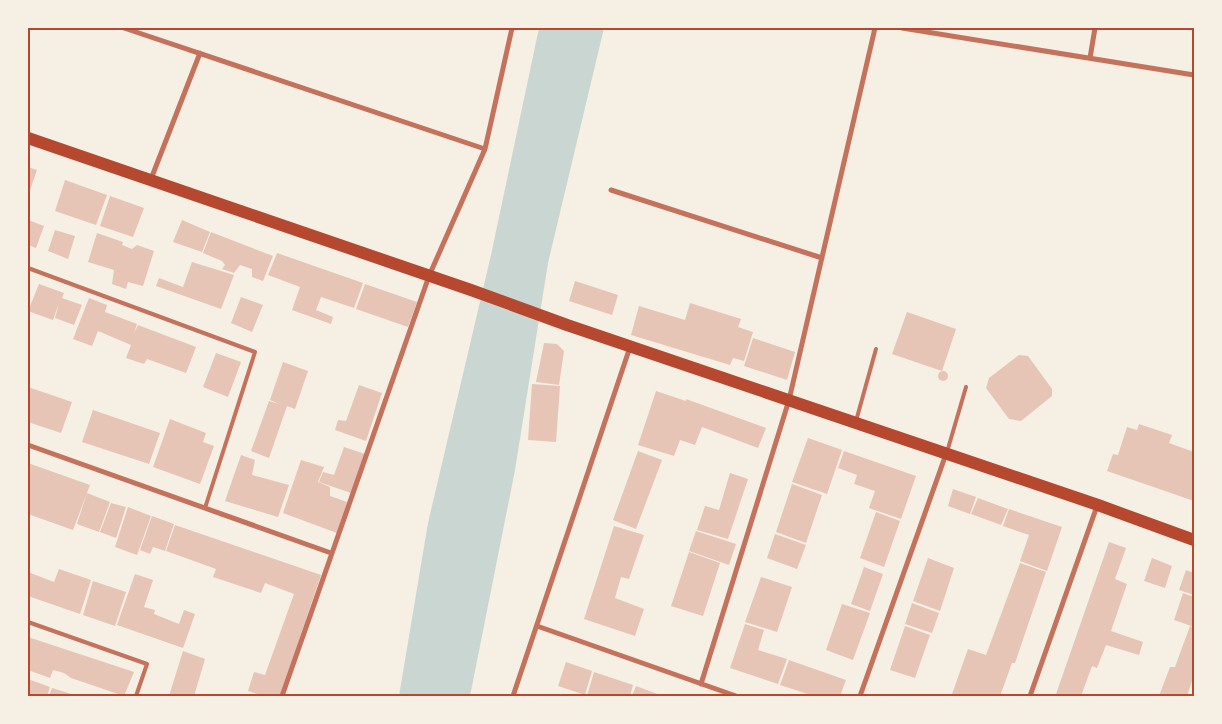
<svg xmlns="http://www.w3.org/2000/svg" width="1222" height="724" font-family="Raleway,sans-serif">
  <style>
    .water { fill: #c9d6d2 }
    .building { fill: #e6c5b7 }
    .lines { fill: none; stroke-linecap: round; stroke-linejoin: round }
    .service { stroke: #c5725c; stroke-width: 4 }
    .minor { stroke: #c5725c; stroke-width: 5 }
    .primary { stroke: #b5482f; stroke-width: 12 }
    .neatline { fill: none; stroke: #b5482f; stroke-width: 2 }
  </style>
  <rect width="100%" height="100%" fill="#f6efe4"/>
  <!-- water -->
  <path class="water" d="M539,28h65l-56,235 -33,207 -45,226h-71l29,-173 63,-268z"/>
  <!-- building -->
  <path class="building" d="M28,167l9,3 -9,26z
    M65,180l42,15 -11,30 -41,-14z
    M110,196l34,12 -11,29 -33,-11z
    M28,220l16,6 -8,22 -8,-3z
    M182,220l28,12 -8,20 -29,-10z
    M55,230l20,6 -7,23 -20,-8z
    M211,232l62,24 -10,25 -11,-4v-8l-12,-4 -6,8 -12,-4 3,-4 -3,-4 -19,-8z
    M97,233l26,9 -1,3 10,4 5,-4 17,6 -11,35 -15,-4 -2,7 -14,-5 2,-14 -26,-8z
    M277,253l86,30 -9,25 -33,-11 -5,13 17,7 -2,7 -39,-14 8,-23 -32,-12z
    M192,262l42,13 -13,34 -65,-23 3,-8 24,9z
    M575,281l43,14 -6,20 -43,-14z
    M39,284l25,9 -2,5 20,7 -8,20 -19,-7 4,-15 -6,17 -25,-9z
    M365,284l52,18 -9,25 -52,-18z
    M241,297l22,8 -11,27 -21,-9z
    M89,298l18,7 -2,7 32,12 -3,9 4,-8 58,22 -10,26 -39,-14 -3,5 -18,-6 5,-13 -33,-14 -6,15 -19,-7z
    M690,303l51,16 -3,8 15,5 -9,29 -11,-3 -3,7 -99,-30 8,-29 46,14z
    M907,312l49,17 -14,42 -50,-17z
    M753,338l42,14 -8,28 -43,-14z
    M544,343l13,1 7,7 -5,34 -23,-3z
    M216,353l25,9 -13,35 -25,-10z
    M1019,355l9,1 24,33v7l-31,25 -12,-2 -23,-31 3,-10z
    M283,362l25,9 -13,38 -8,-3 -18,52 -18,-7 18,-50 10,3 -9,-4z
    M938 376a5 5 0 1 1 10 0a5 5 0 1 1-10 0Z
    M532,384l28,2 -4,56 -28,-2z
    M359,385l23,8 -16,48 -31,-11 3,-10 8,1z
    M28,387l44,15 -11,31 -33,-11z
    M656,391l30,10v-2l80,29 -8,20 -56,-21 -7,18 -15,-5 -6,16 -36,-11z
    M93,410l67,23 -11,31 -67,-22z
    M170,419l36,14 -3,9 11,4 -14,38 -47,-17z
    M1139,424l33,11 -3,8 25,9v49l-87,-30 6,-17 5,1 9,-28 10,3z
    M808,438l34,12 -15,44 -35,-12z
    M344,447l21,7 -14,39 -32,-11 4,-10 11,3z
    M638,451l24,9 -26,69 -23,-9z
    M844,451l72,25 -15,43 -32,-11 6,-17 -21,-7 3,-9 -19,-7z
    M241,455l14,5 -3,15 37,10 -11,32 -53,-16z
    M301,460l23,7 -6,15 12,5v9l17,6 -10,31 -54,-20z
    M28,463l62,22 -17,45 -45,-16z
    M730,473l18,6 -20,60 -31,-9 8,-24 14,4z
    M792,484l30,11 -16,48 -30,-11z
    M953,489l23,8 -6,17 -22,-8z
    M87,493l23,9 -11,30 -22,-8z
    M978,498l30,11 -7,16 -30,-11z
    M111,503l15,4 -10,31 -16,-6z
    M128,507l23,9 -14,39 -22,-8z
    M1009,509l53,18 -15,44 -27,-10 9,-26 -26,-9z
    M876,512l24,9 -16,46 -24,-9z
    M152,516l22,8 -9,27 -12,-4 -3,7 -10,-4z
    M175,525l146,50 -41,121h-16l-16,-5 6,-19 11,3 29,-81 -29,-11 -4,10 -48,-16 3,-8 -50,-18z
    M614,526l30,9 -15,44 -8,-2 -6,21 29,11 -9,27 -51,-17z
    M696,531l40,13 -7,21 -40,-14z
    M775,534l31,11 -9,24 -30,-11z
    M1109,542l17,6 -11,31 12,5 -16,47 32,11 -4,13 -33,-10 -9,23 -5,-2 -11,30h-18l-7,-2z
    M689,552l31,11 -17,53 -32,-10z
    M928,558l26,10 -14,43 -27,-10z
    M1152,558l20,8 -7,22 -21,-7z
    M1020,563l26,9 -31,91h-3l-12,33h-40l-8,-2 16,-45 18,6z
    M864,567l19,7 -13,37 -19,-7z
    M59,569l32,11 -11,34 -52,-18v-24l26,10z
    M1186,570l8,3v22l-15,-5z
    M135,574l18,6 -9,27 11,3 -1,4 25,10 5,-14 11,4 -12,34 -66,-23z
    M761,577l31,10 -15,45 -32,-10z
    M93,581l33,11 -11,34 -32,-11z
    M1183,593l11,4v30l-20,-7z
    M912,603l27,10 -7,20 -27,-9z
    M842,604l28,9 -17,47 -27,-10z
    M745,624l19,6 -6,20 29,9 -9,25 -48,-16z
    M905,626l25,9 -15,43 -25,-8z
    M1190,626l4,2v47l-7,21h-28l11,-29h5z
    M28,637l106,35 -10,24 -53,-18 -7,-5 -11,-3 -3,8 -22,-8z
    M183,651l22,8 -11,37h-25z
    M789,660l57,20 -6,16h-26l-34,-11z
    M566,662l26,9 -7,24 -27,-9z
    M594,672l39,13 -3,11h-43z
    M28,679l22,8 -3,9h-19z
    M636,686l27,10h-31z
    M52,688l26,8h-29z"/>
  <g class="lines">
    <!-- service -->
    <path class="service" d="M28,268l227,84 -50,156
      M856,421l20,-72
      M947,452l19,-65
      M28,622l119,42 -11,32"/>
    <!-- minor -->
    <path class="minor" d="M124,28l361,121
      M902,28l292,47
      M1090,58l5,-30
      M151,179l49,-126
      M611,190l211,68
      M28,445l303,108
      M537,626l199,70
      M701,684l88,-284 86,-372
      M282,696l147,-420 56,-127 27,-121
      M513,696l117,-349
      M860,696l86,-242
      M1030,696l67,-190"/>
    <!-- primary -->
    <path class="primary" d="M28,138l443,152 96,35 531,180 96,35"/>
  </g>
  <!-- border -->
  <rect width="1222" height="724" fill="none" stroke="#f6efe4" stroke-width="58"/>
  <rect x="29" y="29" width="1164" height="666" class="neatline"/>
</svg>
